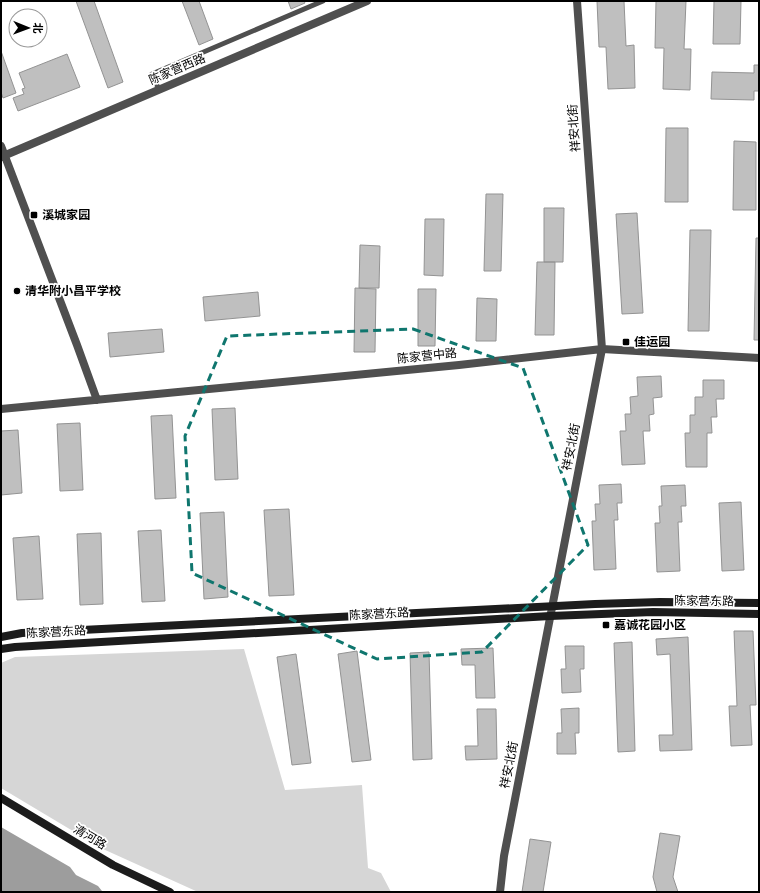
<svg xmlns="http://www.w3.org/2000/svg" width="760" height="893" font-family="'Alegreya Sans','Noto Sans SC',sans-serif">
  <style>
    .green { fill: #d6d6d6 }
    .water { fill: #9d9d9d }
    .building { fill: #bfbfbf; stroke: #939393 }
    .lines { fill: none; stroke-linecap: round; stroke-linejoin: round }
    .lane { stroke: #4f4f4f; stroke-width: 5 }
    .street { stroke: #4f4f4f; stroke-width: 8 }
    .secondary { stroke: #1c1c1c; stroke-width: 8 }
    .marked { fill: none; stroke: #0f766e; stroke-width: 3; stroke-dasharray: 8 5; stroke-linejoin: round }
    .poi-dot { fill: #000; stroke: #fff; stroke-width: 1.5 }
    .labels { text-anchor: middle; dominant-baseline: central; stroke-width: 3.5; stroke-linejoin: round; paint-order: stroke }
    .street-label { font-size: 12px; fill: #000; stroke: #fff }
    .poi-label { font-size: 12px; font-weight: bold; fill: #000; stroke: #fff; text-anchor: start }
  </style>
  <rect width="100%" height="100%" fill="#fff"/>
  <path class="green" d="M 244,649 L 285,790 L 362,785 L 368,868 L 381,873 L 391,892 L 198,892 L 103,849 L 1,788 L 1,663 L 15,657 Z"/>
  <path class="water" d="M 1,827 L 70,867 L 76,875 L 98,886 L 102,891 L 105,892 L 1,892 Z"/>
  <path class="building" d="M 76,1 L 94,1 L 123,82 L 108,88 Z
    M 182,1 L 199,1 L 213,39 L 199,45 Z
    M 288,1 L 304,1 L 305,3 L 291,9 Z
    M 597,1 L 624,1 L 626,46 L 634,45 L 635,88 L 608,89 L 606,47 L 599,47 Z
    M 656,1 L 686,1 L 684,49 L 691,49 L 690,90 L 663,89 L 664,48 L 655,48 Z
    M 714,1 L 741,1 L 740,44 L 713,44 Z
    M 1,51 L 16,93 L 3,98 L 1,92 Z
    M 67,54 L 80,87 L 18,111 L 13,98 L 24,94 L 22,89 L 25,88 L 19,73 Z
    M 754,65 L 759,65 L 759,91 L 754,91 L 754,100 L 711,99 L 712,72 L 754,73 Z
    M 666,128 L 688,128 L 688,202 L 665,202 Z
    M 734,141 L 756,142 L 756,210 L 733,210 Z
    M 486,194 L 503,194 L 501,271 L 484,271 Z
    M 544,208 L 564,208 L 563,262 L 544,262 Z
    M 637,213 L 643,313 L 622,314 L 616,214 Z
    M 425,219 L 444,219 L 443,276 L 424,275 Z
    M 690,230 L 711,230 L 709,331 L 688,331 Z
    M 756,238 L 759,238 L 759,340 L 754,340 Z
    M 360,245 L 380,246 L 379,288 L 359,288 Z
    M 537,262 L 555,262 L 554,335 L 535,335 Z
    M 355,288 L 376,289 L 375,352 L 354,352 Z
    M 418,289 L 436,289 L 435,346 L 418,346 Z
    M 258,292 L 260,316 L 205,321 L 203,297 Z
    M 477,298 L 497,299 L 496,341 L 476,341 Z
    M 162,329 L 164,352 L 110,357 L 108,333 Z
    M 661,376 L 662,397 L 653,398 L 654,414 L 649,415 L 650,431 L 643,431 L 645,464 L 622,465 L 620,431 L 626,431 L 625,414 L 631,414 L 630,397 L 638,396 L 637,377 Z
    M 703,380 L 724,380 L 724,399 L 716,399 L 717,417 L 711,417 L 712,433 L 707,433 L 707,467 L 686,467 L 685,433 L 690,433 L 690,415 L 695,415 L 695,397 L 703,397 Z
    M 235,408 L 238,479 L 215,480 L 212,409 Z
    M 172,415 L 176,498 L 155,499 L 151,416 Z
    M 80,423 L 83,490 L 60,491 L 57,424 Z
    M 18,430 L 22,493 L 1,495 L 1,431 Z
    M 621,484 L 622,503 L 617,503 L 618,520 L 614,520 L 616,569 L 594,570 L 592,521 L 596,521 L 595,504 L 600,504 L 599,485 Z
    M 685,485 L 686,506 L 681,506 L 682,522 L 678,522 L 680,571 L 657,572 L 655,523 L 660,523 L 659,506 L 662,506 L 661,486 Z
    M 741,502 L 744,570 L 722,571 L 719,503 Z
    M 289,509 L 294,595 L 269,596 L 264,510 Z
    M 224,512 L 228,597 L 204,599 L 200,513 Z
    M 161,530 L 165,601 L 142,602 L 138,531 Z
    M 101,533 L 103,604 L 80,605 L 77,534 Z
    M 39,536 L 43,599 L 17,600 L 13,538 Z
    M 734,631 L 753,631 L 756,705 L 750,705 L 752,745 L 731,746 L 729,706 L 737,706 Z
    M 688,637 L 692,750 L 660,751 L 659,735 L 673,735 L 670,654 L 657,655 L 656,639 Z
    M 632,642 L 635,751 L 618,752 L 614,643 Z
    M 565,646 L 584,646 L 584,669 L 580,669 L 581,692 L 562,693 L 561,669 L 566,669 Z
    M 493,648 L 495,698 L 476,698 L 475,665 L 462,665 L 461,649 Z
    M 357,651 L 371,760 L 352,762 L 338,654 Z
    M 429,652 L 432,759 L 413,760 L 410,653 Z
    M 296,654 L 311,763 L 292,765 L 277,657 Z
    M 579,708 L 579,733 L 575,733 L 576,754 L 557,754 L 557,733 L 562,733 L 561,709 Z
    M 477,709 L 496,709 L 497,759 L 466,760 L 465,746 L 478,746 Z
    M 660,833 L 680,836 L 673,877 L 678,892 L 657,892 L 653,877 Z
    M 530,839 L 551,842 L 543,892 L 522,892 Z"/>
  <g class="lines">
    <path class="lane" d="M 159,90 L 152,74 L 323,1"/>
    <path class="street" d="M 1,146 L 77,345 L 97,400
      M 1,157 L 367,1
      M 1,409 L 459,365 L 602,349 L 759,358
      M 500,892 L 504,856 L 602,349 L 577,1"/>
    <path class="secondary" d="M 1,637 L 22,633 L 595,604 L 660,602 L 759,603
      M 1,649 L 15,647 L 550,616 L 653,612 L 759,614
      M 1,798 L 113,865 L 170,892"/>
  </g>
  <path class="marked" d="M 413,329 L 523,368 L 588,545 L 482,652 L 377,659 L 192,573 L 185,436 L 227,336 Z"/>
  <g class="poi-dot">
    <rect x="30" y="211" width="8" height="8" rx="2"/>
    <circle cx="17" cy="291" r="4"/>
    <rect x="622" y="338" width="8" height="8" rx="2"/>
    <rect x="602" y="621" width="8" height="8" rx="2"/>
  </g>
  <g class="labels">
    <g class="street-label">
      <text transform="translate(177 69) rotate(-23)">陈家营西路</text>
      <text transform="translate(574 128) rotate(-94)">祥安北街</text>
      <text transform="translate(427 356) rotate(-6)">陈家营中路</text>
      <text transform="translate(571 447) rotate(-79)">祥安北街</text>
      <text transform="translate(704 601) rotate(1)">陈家营东路</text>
      <text transform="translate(379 614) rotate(-3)">陈家营东路</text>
      <text transform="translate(56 632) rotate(-3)">陈家营东路</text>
      <text transform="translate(509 765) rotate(-79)">祥安北街</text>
      <text transform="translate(90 837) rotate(31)">清河路</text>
    </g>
    <g class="poi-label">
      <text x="42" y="215">溪城家园</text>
      <text x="25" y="291">清华附小昌平学校</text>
      <text x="634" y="342">佳运园</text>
      <text x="614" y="625">嘉诚花园小区</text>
    </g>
  </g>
  <rect width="760" height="893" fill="none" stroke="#000000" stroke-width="4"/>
  <g transform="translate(28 28) rotate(91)"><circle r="19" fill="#ffffff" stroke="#999999"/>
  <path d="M0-3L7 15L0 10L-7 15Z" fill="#000000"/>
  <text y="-6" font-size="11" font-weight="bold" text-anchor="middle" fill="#000000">北</text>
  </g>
</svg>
